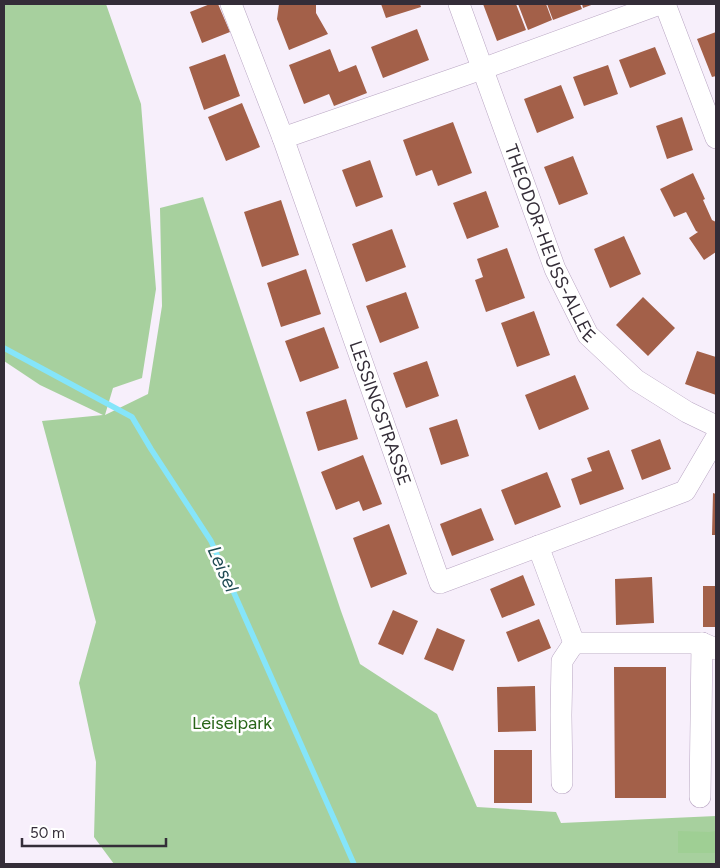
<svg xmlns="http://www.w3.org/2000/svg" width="720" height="868" font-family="Figtree,sans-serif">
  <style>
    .green { fill: #a7d09e }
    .forest { fill: #9fcf94 }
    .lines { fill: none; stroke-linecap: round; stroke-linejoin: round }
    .stream { stroke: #85e5fa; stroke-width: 5.5 }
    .building { fill: #a36049 }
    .minor-casing { stroke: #b9a6c3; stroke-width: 22 }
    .minor { stroke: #fff; stroke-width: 21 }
    .labels { text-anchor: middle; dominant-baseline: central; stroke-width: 5; stroke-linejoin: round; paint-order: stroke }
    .street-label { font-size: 18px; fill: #342d38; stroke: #fff }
    .park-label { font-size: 18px; fill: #286518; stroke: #fff }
    .water-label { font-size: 19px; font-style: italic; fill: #1e4952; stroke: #fff }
  </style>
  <rect width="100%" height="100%" fill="#f7effb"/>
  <path class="green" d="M 4,4 L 106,4 L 141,104 L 156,289 L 142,378 L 113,388 L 105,415 L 148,394 L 162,306 L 160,208 L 203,197 L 341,611 L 360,664 L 437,714 L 477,807 L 556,812 L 561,823 L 716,816 L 716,864 L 114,864 L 94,837 L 96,762 L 79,683 L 96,622 L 42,421 L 103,415 L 40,385 L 4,361 Z"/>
  <path class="forest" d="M 678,831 L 709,832 L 716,831 L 716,853 L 678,853 Z"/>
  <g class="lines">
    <path class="stream" d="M 4,348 L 132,417 L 151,449 L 211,541 L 354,864"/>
  </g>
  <path class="building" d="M 210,4 L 218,4 L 230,32 L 202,43 L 190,12 Z
    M 279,4 L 316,4 L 316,13 L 328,34 L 289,50 L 277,19 Z
    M 381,4 L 420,4 L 421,7 L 386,18 Z
    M 483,4 L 516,4 L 526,30 L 497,41 Z
    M 518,4 L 546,4 L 552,20 L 528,30 Z
    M 547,4 L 580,4 L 582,9 L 553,20 Z
    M 582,4 L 594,4 L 583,8 Z
    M 417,29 L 429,60 L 383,78 L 371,47 Z
    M 716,32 L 716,76 L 712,77 L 697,39 Z
    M 655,47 L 666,74 L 630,88 L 619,60 Z
    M 330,49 L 339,72 L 356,65 L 367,93 L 334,106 L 329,94 L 304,104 L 289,65 Z
    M 225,54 L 240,96 L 204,110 L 189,67 Z
    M 608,65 L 618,94 L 584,106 L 573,77 Z
    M 561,85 L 574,118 L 537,133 L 524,99 Z
    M 242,103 L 260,147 L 226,161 L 208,117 Z
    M 682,117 L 693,150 L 667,159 L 656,126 Z
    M 453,122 L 472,173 L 438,186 L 432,170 L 416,176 L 403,140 Z
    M 573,156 L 588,194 L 559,205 L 544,167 Z
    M 370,160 L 383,197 L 356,207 L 342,170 Z
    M 693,173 L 705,199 L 703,200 L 712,220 L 716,222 L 716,252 L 704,260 L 689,238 L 698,232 L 696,231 L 686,212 L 674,217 L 660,189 Z
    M 486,191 L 499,227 L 467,239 L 453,203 Z
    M 281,200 L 299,255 L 262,267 L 244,212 Z
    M 392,229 L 406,267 L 366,282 L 352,244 Z
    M 624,236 L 641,274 L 610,288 L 594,249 Z
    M 507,248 L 525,298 L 486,312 L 475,280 L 483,277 L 477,259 Z
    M 306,269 L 321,314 L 281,327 L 267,283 Z
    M 406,292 L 419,328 L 380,343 L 366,306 Z
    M 643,297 L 675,328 L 648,356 L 616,325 Z
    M 534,311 L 550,355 L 517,367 L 501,323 Z
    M 324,327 L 339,368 L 300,382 L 285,341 Z
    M 697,351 L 716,357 L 716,395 L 685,384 Z
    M 427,361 L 439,396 L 406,408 L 393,373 Z
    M 575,375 L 589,409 L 539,430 L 525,395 Z
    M 346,399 L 358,439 L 318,451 L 306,412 Z
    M 457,419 L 469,456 L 441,465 L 429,428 Z
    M 660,439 L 671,469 L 642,480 L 631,450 Z
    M 609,450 L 624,489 L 580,505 L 571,479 L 592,471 L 587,458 Z
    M 363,455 L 382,504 L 363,511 L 359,501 L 336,510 L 321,472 Z
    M 547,472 L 561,507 L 515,525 L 501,490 Z
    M 713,493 L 716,494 L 716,535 L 712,535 Z
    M 481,508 L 494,540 L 452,556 L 440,524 Z
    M 389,524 L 407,574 L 371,588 L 353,538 Z
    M 523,575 L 535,605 L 502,618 L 490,589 Z
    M 652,577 L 654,623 L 616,625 L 615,579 Z
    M 703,586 L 716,586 L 716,627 L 703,627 Z
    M 393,610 L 418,621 L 403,655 L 378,644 Z
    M 539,619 L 551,648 L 518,662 L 506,632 Z
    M 437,628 L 465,640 L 453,671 L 424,659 Z
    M 614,667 L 666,667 L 666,798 L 615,798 Z
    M 535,686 L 536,731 L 498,732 L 497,687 Z
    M 494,750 L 532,750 L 532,803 L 494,803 Z"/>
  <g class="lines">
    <defs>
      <g id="minor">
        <path d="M 231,4 L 283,138"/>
        <path id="s1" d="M 459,4 L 555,269 L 588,335 L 636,380 L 687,412 L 716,426"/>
        <path id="s2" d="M 660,4 L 482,69 L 283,138 L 440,583 L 685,491 L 716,438"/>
        <path d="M 665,4 L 716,138"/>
        <path d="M 538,546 L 574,643 L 702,643 L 716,649"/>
        <path d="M 562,783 L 561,715 L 562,661 L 574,643"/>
        <path d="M 700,797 L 702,643"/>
      </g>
    </defs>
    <use href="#minor" class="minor-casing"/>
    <use href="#minor" class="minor"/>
  </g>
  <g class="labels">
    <g class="street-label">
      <text stroke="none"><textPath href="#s1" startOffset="256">THEODOR-HEUSS-ALLEE</textPath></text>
      <text stroke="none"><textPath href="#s2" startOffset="692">LESSINGSTRASSE</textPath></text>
    </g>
    <g class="park-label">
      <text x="232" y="723">Leiselpark</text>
    </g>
    <g class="water-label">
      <text transform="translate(223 569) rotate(66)">Leisel</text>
    </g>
  </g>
  <rect width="720" height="868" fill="none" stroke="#342d38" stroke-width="10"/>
  <path d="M22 838v8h144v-8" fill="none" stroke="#342d38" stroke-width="2.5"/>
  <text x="30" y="838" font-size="15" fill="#342d38" stroke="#ffffff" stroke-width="4" paint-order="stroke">50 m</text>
</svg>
